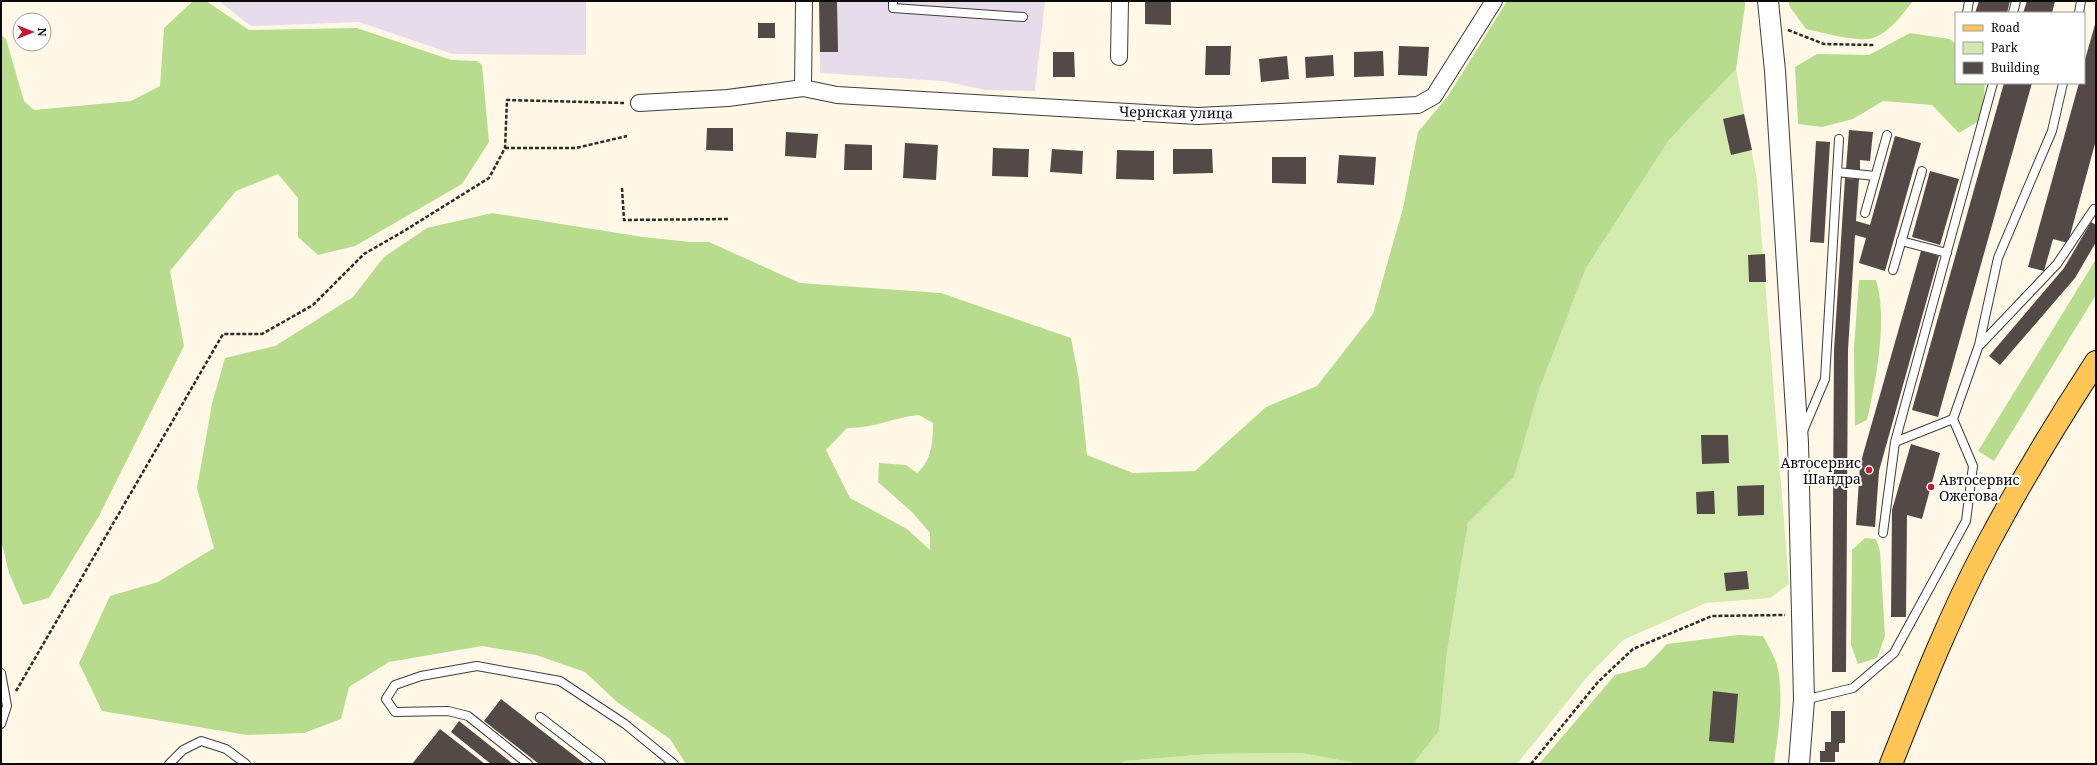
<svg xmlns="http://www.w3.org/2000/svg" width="2097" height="765" font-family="'Noto Serif',serif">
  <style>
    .industrial { fill: #e7dcea }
    .green { fill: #d3ebaf }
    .forest { fill: #b8dc8d; fill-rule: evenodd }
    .building { fill: #534946 }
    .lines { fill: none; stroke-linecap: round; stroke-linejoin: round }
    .service-casing { stroke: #3d3d3d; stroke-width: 10 }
    .minor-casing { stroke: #3d3d3d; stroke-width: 18 }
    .tertiary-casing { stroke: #3d3d3d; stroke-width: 22 }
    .primary-casing { stroke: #1b1b1b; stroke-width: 24 }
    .path { stroke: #2c2c2c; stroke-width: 2.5; stroke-dasharray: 4 2; stroke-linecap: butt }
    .service { stroke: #fff; stroke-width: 8 }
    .minor { stroke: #fff; stroke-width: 16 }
    .tertiary { stroke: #fff; stroke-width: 20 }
    .primary { stroke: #ffc656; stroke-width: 22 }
    .poi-dot { fill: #c01b33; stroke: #fff; stroke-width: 1.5 }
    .labels { text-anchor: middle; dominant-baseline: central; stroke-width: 4; stroke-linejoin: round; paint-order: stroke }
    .street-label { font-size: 14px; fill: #0a0a0a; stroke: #fff }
    .poi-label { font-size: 14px; fill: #0a0a0a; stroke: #fff; text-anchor: end }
  </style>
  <rect width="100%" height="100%" fill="#fff8e6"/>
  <path class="industrial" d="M 219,1 L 586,1 L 586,55 L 453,54 L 359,22 L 251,26 Z
    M 819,1 L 1045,1 L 1035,91 L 986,90 L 942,81 L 820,73 Z"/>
  <path class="green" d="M 1736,69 L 1757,180 L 1789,584 L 1770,598 L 1706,603 L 1623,640 L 1587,677 L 1517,764 L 1413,764 L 1439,731 L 1447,652 L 1468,523 L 1514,477 L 1539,390 L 1586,268 L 1669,140 Z
    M 1301,753 L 1360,764 L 1119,764 L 1125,761 L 1210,754 Z"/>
  <path class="forest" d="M 193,1 L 206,1 L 249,30 L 357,28 L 451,60 L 477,61 L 482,65 L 489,142 L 462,184 L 355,246 L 318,255 L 298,237 L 298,198 L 278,174 L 236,191 L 170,271 L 184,346 L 99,516 L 49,598 L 23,605 L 9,573 L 1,540 L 1,35 L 6,39 L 24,101 L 34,110 L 131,101 L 160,86 L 164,28 Z
    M 1507,1 L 1745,1 L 1745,6 L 1736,69 L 1669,140 L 1586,268 L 1539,390 L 1514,477 L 1468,523 L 1447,652 L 1439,731 L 1413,764 L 1360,764 L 1301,753 L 1210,754 L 1125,761 L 1119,764 L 686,764 L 670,739 L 617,702 L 585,672 L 536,655 L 482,646 L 389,662 L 349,687 L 341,719 L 304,733 L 247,735 L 102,711 L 79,663 L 110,596 L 158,582 L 214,548 L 197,488 L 212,404 L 225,358 L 275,346 L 353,297 L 384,257 L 427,228 L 492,213 L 643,237 L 690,242 L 709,242 L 800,283 L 941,293 L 1071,338 L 1079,380 L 1087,455 L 1133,473 L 1195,471 L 1266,407 L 1317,386 L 1373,314 L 1403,208 L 1418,132 L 1448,96 ZM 919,415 L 933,423 C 933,440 932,461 917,473 L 906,465 L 879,463 L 878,482 L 913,513 L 930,533 L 930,550 L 907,529 L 850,498 L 826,450 L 847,428 C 872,429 895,417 919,415 Z
    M 1788,1 L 1913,1 C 1902,15 1890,32 1873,38 C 1860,43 1820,32 1806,29 L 1790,7 Z
    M 1910,33 L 1950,39 L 1956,44 L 1956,83 L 1985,83 L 1982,119 L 1959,133 L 1932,105 L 1883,101 L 1853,119 L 1822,127 L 1798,124 L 1795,67 L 1817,54 L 1869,55 Z
    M 2096,259 L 2096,295 L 1994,461 L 1978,451 Z
    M 1859,280 L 1876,280 C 1888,317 1876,382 1867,420 L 1855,426 L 1854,347 Z
    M 1865,538 L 1876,539 L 1880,551 L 1885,636 L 1877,658 L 1858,664 L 1851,645 L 1852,550 Z
    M 1738,635 L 1763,636 C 1769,647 1778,662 1779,675 C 1783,704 1778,735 1774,764 L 1539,764 L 1615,675 L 1645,667 L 1667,644 Z"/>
  <path class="building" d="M 819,1 L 837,1 L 838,52 L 820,52 Z
    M 1145,1 L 1171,1 L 1171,25 L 1145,24 Z
    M 1979,1 L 2010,1 L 2007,13 L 1975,13 Z
    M 2027,1 L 2055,1 L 2052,13 L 2023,13 Z
    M 2096,21 L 2096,140 L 2068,243 L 2053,239 L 2044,271 L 2028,267 L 2079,83 L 2084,83 L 2084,63 Z
    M 758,23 L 775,23 L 775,38 L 758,38 Z
    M 1206,46 L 1231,46 L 1230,75 L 1205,75 Z
    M 1399,46 L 1429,47 L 1427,76 L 1398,75 Z
    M 1383,51 L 1384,76 L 1354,77 L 1354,52 Z
    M 1053,52 L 1074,52 L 1075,77 L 1053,77 Z
    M 1333,55 L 1334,76 L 1306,78 L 1305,57 Z
    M 1287,56 L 1289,79 L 1261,82 L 1259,59 Z
    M 2004,83 L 2032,83 L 1938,417 L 1912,410 Z
    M 1744,114 L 1752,150 L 1731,155 L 1723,119 Z
    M 707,128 L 733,128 L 733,151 L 706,150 Z
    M 1849,130 L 1873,132 L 1870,161 L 1860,160 L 1860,170 L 1846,169 Z
    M 786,132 L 818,134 L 816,158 L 785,156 Z
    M 1895,136 L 1921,143 L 1885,271 L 1859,263 L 1866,238 L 1855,235 L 1848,350 L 1846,672 L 1832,672 L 1834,350 L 1845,178 L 1859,179 L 1856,221 L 1870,225 Z
    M 1816,141 L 1830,142 L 1824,243 L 1810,242 Z
    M 905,143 L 938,145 L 936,180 L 903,178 Z
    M 845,144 L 872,145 L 872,170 L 844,170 Z
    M 993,148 L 1029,149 L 1028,177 L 992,176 Z
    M 1052,149 L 1083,151 L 1082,174 L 1050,172 Z
    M 1173,149 L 1212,149 L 1213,173 L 1173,174 Z
    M 1117,150 L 1154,151 L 1154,180 L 1116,179 Z
    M 1339,155 L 1376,157 L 1374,185 L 1337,183 Z
    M 1272,157 L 1306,157 L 1306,184 L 1272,183 Z
    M 1930,171 L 1959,179 L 1940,245 L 1912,237 Z
    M 2091,222 L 2096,225 L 2096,242 L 2075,278 L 2000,365 L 1989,356 L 2064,268 Z
    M 1921,251 L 1939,256 L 1879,471 L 1875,527 L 1856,525 L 1860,465 Z
    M 1765,254 L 1766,282 L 1749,282 L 1748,255 Z
    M 1701,435 L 1728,435 L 1729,463 L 1702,464 Z
    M 1911,444 L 1940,453 L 1922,519 L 1907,515 L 1906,617 L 1891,617 L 1892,510 Z
    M 1764,485 L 1764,515 L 1738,516 L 1737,486 Z
    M 1714,491 L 1715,514 L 1697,514 L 1696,492 Z
    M 1747,571 L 1749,589 L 1726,591 L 1724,573 Z
    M 1713,691 L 1738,694 L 1734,743 L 1709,741 Z
    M 501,699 L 585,764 L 539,764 L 484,721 Z
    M 1831,711 L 1845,711 L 1845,743 L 1839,743 L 1839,752 L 1835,752 L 1835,762 L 1820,762 L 1820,751 L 1825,751 L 1825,742 L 1831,742 Z
    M 459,721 L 513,764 L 491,764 L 451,732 Z
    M 440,729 L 485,764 L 412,764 Z"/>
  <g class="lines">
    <defs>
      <path id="service" d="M 893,1 L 893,8 L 1023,17
        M 1967,13 L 1969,1
        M 2013,13 L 2016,1
        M 2079,13 L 2081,1
        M 1837,172 L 1875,176
        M 1865,213 L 1887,135
        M 1901,241 L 1947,253
        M 1893,270 L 1922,171
        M 1980,345 L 2057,264 L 2094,209
        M 1803,431 L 1825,379 L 1839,139
        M 1895,442 L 1953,419
        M 1883,533 L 1895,442 L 1993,83
        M 1,673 L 7,706 L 1,724
        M 1804,700 L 1853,688 L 1894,653 L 1966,521 L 1973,466 L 1953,419 L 1979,345 L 1998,258 L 2052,131 L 2063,83
        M 540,717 L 601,764
        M 169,764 L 183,750 L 201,741 L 226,749 L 246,764
        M 528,764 L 468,716 L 448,711 L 395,712 L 386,699 L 395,685 L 421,676 L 477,666 L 560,681 L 625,724 L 674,764"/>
      <path id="minor" d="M 1119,57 L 1120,1
        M 803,88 L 804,1
        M 639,103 L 728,98 L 803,88 L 837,95 L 1198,116 L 1418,105 L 1434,96 L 1494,1"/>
      <path id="tertiary" d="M 1768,1 L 1775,71 L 1798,443 L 1804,700 L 1799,764"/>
      <path id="primary" d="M 1891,764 C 1920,691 1949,617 1986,547 C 2020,483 2056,423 2096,362"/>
    </defs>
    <use href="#service" class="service-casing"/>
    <use href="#minor" class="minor-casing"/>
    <use href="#tertiary" class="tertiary-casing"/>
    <use href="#primary" class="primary-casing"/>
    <path class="path" d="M 1788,30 L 1824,44 L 1874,45
      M 505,148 L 576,148 L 627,136
      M 622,188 L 624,220 L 728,219
      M 16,691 L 223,334 L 262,334 L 313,305 L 364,254 L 404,231 L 489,178 L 505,148 L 507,100 L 624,103
      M 1531,764 L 1598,682 L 1633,649 L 1712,616 L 1785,615"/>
    <use href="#service" class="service"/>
    <use href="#minor" class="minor"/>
    <use href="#tertiary" class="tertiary"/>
    <use href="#primary" class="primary"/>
  </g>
  <g class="poi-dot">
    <circle cx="1869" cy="470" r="4"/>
    <circle cx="1931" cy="487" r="4"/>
  </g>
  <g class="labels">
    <g class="street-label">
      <text transform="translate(1176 112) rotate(1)">Чернская улица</text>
    </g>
    <g class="poi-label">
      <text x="1861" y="462">Автосервис<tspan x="1861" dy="16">Шандра</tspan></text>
      <text x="1939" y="479" text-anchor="start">Автосервис<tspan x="1939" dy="16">Ожегова</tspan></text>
    </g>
  </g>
  <rect width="2097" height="765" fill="none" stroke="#0a0a0a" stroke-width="4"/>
  <rect x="1955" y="12" width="130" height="72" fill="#ffffff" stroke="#9d9d9d"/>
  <rect x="1963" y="25" width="20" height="6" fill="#ffc656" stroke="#9d9d9d"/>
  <text x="1991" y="32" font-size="12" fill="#0a0a0a">Road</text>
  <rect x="1963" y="42" width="20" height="12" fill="#d3ebaf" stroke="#9d9d9d"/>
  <text x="1991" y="52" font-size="12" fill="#0a0a0a">Park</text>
  <rect x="1963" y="62" width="20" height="12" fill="#534946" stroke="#9d9d9d"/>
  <text x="1991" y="72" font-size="12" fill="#0a0a0a">Building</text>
  <g transform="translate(32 32) rotate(90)"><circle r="19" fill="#ffffff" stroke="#9d9d9d"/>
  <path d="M0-3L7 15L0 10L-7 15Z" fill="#c01b33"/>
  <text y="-6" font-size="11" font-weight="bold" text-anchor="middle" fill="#0a0a0a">N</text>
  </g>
</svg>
